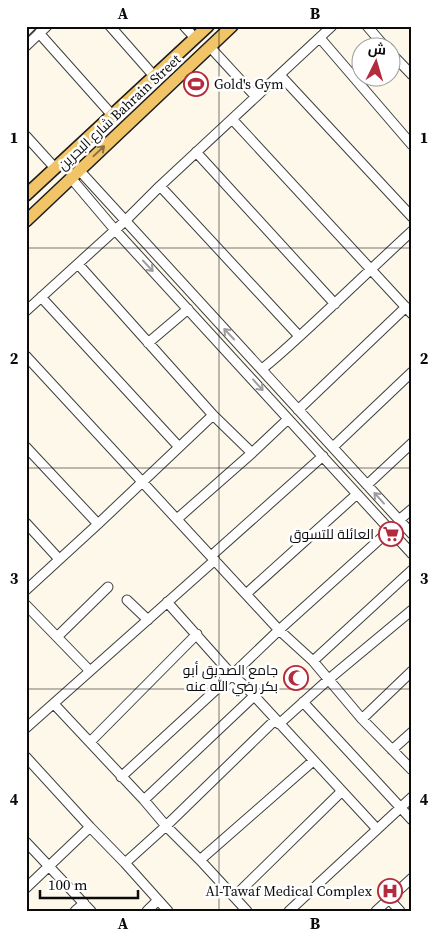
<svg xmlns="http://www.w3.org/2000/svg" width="438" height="937" font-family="'Source Serif 4',Cairo,serif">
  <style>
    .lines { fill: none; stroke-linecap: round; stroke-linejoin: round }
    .minor-casing { stroke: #3e3e3e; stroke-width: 11 }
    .major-casing { stroke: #1c1c1c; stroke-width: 14 }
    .minor { stroke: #fff; stroke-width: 9 }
    .major { stroke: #f1c467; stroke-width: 11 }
    .oneway { stroke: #8a713e }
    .oneway2 { stroke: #9d9d9d }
    .grid { fill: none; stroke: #0b0b0b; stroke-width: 1; stroke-opacity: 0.55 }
    .labels { text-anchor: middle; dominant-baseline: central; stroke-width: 5; stroke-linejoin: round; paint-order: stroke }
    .poi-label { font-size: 14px; fill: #0b0b0b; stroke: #fff; text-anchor: end }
    .street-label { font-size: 14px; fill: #0b0b0b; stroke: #fff }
    .neatline { fill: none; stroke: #0b0b0b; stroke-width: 2 }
    .grid-label { font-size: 16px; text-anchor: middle; font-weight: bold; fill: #0b0b0b }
  </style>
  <rect width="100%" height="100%" fill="#fef8ea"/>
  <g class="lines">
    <defs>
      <path id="minor" d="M 110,26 L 154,76
        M 184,26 L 195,38
        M 367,26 L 386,48
        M 26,31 L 31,26
        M 39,33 L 112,115
        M 320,38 L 412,145
        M 26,46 L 47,26
        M 210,47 L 256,97
        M 390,52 L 412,75
        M 280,75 L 412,217
        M 232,119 L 412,314
        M 26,136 L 55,168
        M 196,152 L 335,304
        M 79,170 L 412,534
        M 71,178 L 115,230 L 412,554
        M 160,186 L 299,336
        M 78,264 L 213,415 L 252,453
        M 41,297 L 179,447
        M 26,311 L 125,221 L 160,186 L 332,26
        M 148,343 L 188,309
        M 26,356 L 279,630 L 313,661 L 362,719 L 412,770
        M 262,369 C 276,358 289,346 302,334 C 339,300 375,265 412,231
        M 298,410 L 406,307
        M 26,447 L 98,524
        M 333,447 L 412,372
        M 367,485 L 412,443
        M 177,519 L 252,453 L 288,419
        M 399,520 L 412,509
        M 26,523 L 59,559
        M 211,556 L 323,456
        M 26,590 L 98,524 L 213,415
        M 246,594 L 357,494
        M 127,600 L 148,620
        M 167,602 L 232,675 L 246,687 L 377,829
        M 26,605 L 90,671
        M 57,637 L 108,587
        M 313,661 L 412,570
        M 303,702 L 412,820
        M 54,704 L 144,800 L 166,826 L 200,860 L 247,911
        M 362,719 L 412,671
        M 279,724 L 329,679 L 412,610
        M 26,728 L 215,560
        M 90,742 L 197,634
        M 392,750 L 412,732
        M 26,757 L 90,827 L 125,863 L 168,911
        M 121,777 L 232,675 L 279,630 L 390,530
        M 144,800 L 254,696
        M 26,842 L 91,911
        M 200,860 L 313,761
        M 125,863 L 166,826 L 275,720
        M 26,888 L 90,827
        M 234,897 L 341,792
        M 389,899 L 400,911
        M 75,911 L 84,903
        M 147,911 L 158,900
        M 289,911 L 412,797
        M 376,911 L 412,878"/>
      <path id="major" d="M 26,195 L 208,26
        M 26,221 L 232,26"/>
    </defs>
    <use href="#minor" class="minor-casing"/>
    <use href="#major" class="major-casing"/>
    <use href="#minor" class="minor"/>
    <use href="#major" class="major"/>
  </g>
  <defs><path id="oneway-shaft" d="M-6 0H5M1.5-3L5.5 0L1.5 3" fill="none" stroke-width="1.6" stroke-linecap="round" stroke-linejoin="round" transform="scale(1.25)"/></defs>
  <use class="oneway" href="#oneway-shaft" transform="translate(99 151) rotate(-43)"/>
  <g class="oneway2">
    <use href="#oneway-shaft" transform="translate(148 266) rotate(47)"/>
    <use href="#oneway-shaft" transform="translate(229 334) rotate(-133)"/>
    <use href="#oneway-shaft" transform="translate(258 385) rotate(48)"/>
    <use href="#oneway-shaft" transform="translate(379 498) rotate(-132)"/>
  </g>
  <path class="grid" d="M 219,26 L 219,911M 26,248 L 412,248M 26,468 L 412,468M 26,689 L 412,689"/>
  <defs>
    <symbol id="stadium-ring" viewBox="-11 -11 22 22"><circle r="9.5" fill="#fff" stroke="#b32b3d" stroke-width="1.5"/><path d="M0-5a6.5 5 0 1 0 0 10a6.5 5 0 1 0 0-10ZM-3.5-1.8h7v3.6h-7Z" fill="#b32b3d"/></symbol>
    <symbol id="supermarket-ring" viewBox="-11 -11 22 22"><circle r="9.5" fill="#fff" stroke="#b32b3d" stroke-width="1.5"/><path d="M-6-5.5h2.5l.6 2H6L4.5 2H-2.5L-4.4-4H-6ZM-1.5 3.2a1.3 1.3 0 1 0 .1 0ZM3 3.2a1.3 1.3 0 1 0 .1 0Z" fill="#b32b3d"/></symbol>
    <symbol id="mosque-ring" viewBox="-11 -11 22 22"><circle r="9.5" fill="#fff" stroke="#b32b3d" stroke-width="1.5"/><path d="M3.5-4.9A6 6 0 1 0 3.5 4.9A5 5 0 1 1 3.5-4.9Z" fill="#b32b3d"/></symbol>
    <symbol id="hospital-ring" viewBox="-11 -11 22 22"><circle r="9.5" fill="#fff" stroke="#b32b3d" stroke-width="1.5"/><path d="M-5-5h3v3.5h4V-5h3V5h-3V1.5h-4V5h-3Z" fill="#b32b3d"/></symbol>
  </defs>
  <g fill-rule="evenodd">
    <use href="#stadium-ring" x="182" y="70" width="28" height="28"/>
    <use href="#supermarket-ring" x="377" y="520" width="28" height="28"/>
    <use href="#mosque-ring" x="282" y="664" width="28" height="28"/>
    <use href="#hospital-ring" x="376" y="877" width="28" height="28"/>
  </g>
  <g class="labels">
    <g class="poi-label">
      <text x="214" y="84" text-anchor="start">Gold's Gym</text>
      <text x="374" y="534">العائلة للتسوق</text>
      <text x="278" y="670">جامع الصديق أبو<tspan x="278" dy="16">بكر رضي الله عنه</tspan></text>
      <text x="372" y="891">Al-Tawaf Medical Complex</text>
    </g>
    <g class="street-label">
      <text transform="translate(119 112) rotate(-43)">شارع البحرين Bahrain Street</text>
    </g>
  </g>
  <rect width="438" height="937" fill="none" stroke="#ffffff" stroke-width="55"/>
  <g transform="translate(376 62) rotate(5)"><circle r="24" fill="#ffffff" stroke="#9d9d9d"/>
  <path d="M0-4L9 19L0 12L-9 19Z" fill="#b32b3d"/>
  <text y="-8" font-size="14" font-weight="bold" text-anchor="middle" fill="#0b0b0b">ش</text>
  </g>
  <path d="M40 890v8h98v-8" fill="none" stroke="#0b0b0b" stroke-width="2.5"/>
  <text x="48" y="890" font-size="15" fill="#0b0b0b" stroke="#ffffff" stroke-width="4" paint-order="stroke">100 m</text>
  <rect x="28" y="28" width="382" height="882" class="neatline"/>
  <g class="grid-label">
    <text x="123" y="19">A</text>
    <text x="315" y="19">B</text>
    <text x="14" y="143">1</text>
    <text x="424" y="143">1</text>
    <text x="14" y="364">2</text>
    <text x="424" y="364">2</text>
    <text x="14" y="584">3</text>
    <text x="424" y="584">3</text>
    <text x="14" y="805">4</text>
    <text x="424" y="805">4</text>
    <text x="123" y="929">A</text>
    <text x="315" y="929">B</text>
  </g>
</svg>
